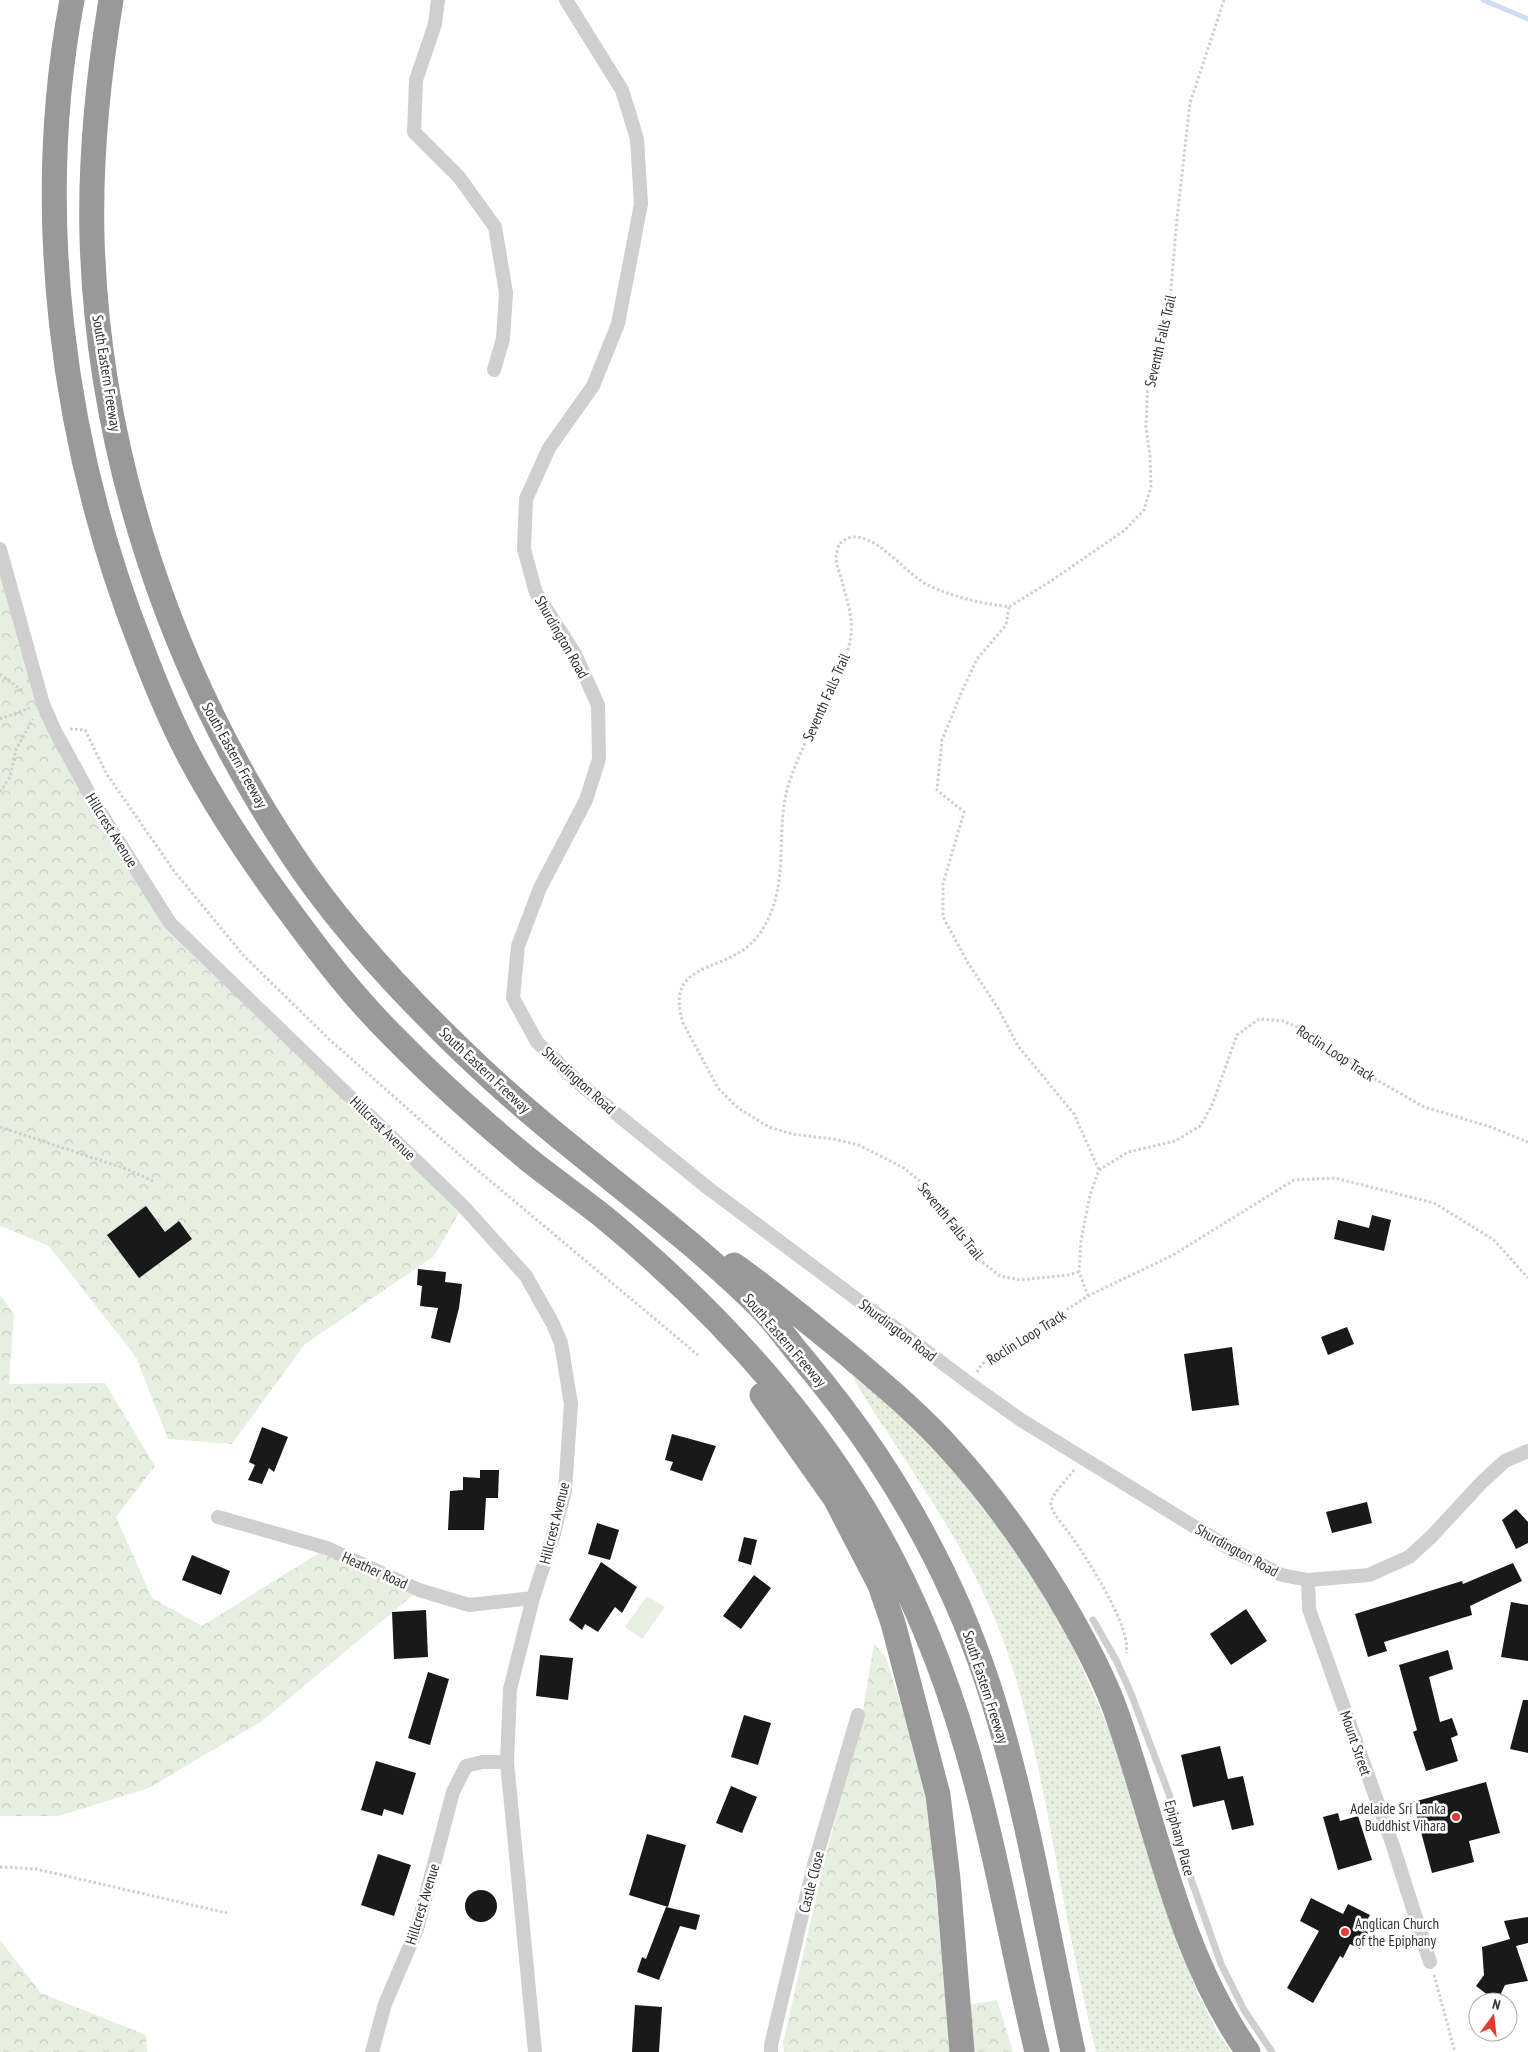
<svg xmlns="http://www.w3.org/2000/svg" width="1528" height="2052" font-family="'PT Sans Narrow',sans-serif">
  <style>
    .grass { fill: url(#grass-dots) }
    .forest { fill: url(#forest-crowns) }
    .garden { fill: #e7efe1 }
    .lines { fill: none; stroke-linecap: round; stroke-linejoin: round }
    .stream { stroke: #cedeee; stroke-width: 5 }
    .building { fill: #191919 }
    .path { stroke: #cfcfcf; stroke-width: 3; stroke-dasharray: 2.5 2.5; stroke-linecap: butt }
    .lane { stroke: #cfcfcf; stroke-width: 7 }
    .street { stroke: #cfcfcf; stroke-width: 14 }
    .highway { stroke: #999; stroke-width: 25 }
    .poi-dot { fill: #e83935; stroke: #fff; stroke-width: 2 }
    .labels { text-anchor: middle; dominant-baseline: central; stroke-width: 5; stroke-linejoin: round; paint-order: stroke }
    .street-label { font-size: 15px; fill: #323232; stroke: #fff }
    .poi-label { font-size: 15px; fill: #323232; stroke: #fff; text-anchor: end }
  </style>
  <defs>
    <pattern id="grass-dots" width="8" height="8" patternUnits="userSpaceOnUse" patternTransform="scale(1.25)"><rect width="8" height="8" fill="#e7efe1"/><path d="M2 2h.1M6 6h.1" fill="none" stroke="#c7cdc2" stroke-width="1.8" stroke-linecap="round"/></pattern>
    <pattern id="forest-crowns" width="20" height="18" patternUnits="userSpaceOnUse" patternTransform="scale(1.25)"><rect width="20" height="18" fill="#e7efe1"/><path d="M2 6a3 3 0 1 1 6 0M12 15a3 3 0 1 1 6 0" fill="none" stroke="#c7cdc2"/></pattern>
  </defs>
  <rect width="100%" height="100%" fill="#fff"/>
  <path class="grass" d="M 850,1370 L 929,1443 L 998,1521 L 1067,1634 L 1117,1747 L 1195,1988 L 1218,2033 L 1231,2052 L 1096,2052 C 1085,2006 1075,1959 1066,1912 C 1048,1820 1034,1725 1002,1637 C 969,1547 907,1466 857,1385 Z"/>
  <path class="forest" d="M 0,549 L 48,716 L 170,923 L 463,1206 L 434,1256 L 304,1345 L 232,1444 L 168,1439 L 136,1357 L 49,1246 L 0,1226 Z
    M 0,1295 L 14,1314 L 9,1384 L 105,1383 L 155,1466 L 116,1517 L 152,1598 L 202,1626 L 327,1548 L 419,1590 L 262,1721 L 149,1788 L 58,1816 L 0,1816 Z
    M 874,1643 L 886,1658 L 920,1766 L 928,1800 L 950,2052 L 784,2052 L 783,2043 L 824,1863 L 862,1716 Z
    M 0,1940 L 41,1993 L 146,2035 L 147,2052 L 0,2052 Z
    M 997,2000 L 1013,2052 L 972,2052 L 968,2005 Z"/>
  <path class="garden" d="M 647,1596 L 665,1607 L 642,1639 L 625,1627 Z"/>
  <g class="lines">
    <path class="stream" d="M 1483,0 L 1528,19"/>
  </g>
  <path class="building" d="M 146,1206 L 165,1232 L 179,1221 L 192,1239 L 139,1278 L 107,1235 Z
    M 1372,1215 L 1391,1220 L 1384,1251 L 1334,1239 L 1338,1220 L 1369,1228 Z
    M 418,1269 L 446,1272 L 445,1282 L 462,1284 L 459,1308 L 450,1343 L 431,1338 L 438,1308 L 420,1306 L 422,1286 L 417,1285 Z
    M 1347,1327 L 1354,1344 L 1328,1355 L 1321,1337 Z
    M 1232,1347 L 1239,1405 L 1192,1411 L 1184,1354 Z
    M 262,1427 L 288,1437 L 274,1472 L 269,1468 L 262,1484 L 248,1480 L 255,1465 L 249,1462 Z
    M 672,1434 L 716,1446 L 702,1481 L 670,1470 L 673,1462 L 665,1460 Z
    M 480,1470 L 499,1470 L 498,1498 L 486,1498 L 484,1530 L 448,1530 L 450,1491 L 463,1490 L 463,1477 L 480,1478 Z
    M 1367,1502 L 1372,1523 L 1332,1533 L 1326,1512 Z
    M 1516,1509 L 1528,1522 L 1528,1543 L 1516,1549 L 1502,1520 Z
    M 597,1523 L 619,1530 L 610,1560 L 588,1554 Z
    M 744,1537 L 757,1540 L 751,1565 L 738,1561 Z
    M 192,1555 L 230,1571 L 221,1595 L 182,1580 Z
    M 601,1562 L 637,1587 L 622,1613 L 615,1607 L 598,1632 L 585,1624 L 582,1630 L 569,1620 Z
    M 1513,1563 L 1522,1581 L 1470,1606 L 1472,1615 L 1384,1642 L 1387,1651 L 1368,1657 L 1355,1614 L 1462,1581 L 1463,1584 Z
    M 754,1575 L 771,1588 L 741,1629 L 723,1616 Z
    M 1511,1602 L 1528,1605 L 1528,1661 L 1501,1657 Z
    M 1246,1609 L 1267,1641 L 1231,1665 L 1210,1634 Z
    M 426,1610 L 428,1657 L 394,1659 L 392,1612 Z
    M 1448,1650 L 1453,1669 L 1429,1677 L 1440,1722 L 1452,1718 L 1458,1735 L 1451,1738 L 1458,1761 L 1426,1771 L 1413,1732 L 1417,1730 L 1399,1665 Z
    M 540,1655 L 573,1658 L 568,1700 L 536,1696 Z
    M 428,1672 L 449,1679 L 430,1745 L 408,1738 Z
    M 1523,1700 L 1528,1700 L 1528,1753 L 1510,1749 Z
    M 744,1715 L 771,1723 L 758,1765 L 731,1757 Z
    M 1220,1746 L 1228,1779 L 1243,1776 L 1254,1825 L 1232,1830 L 1224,1800 L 1193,1807 L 1181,1755 Z
    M 376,1761 L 416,1773 L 403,1815 L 384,1809 L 382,1816 L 361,1810 Z
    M 1486,1782 L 1500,1833 L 1469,1841 L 1474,1862 L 1432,1873 L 1413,1802 Z
    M 731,1786 L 757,1797 L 742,1833 L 716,1823 Z
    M 1338,1813 L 1340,1821 L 1358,1816 L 1372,1860 L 1338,1870 L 1323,1817 Z
    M 647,1834 L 686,1845 L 668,1907 L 629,1895 Z
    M 378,1854 L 411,1865 L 394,1916 L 361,1905 Z
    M465 1906a16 16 0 1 1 32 0a16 16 0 1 1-32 0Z
    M 1311,1898 L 1343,1914 L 1348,1904 L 1370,1915 L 1365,1924 L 1371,1927 L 1360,1949 L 1350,1944 L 1343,1958 L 1340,1956 L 1313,2003 L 1287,1988 L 1319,1931 L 1300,1921 Z
    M 666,1907 L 700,1915 L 696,1930 L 680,1926 L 659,1980 L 637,1972 L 642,1957 L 646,1959 Z
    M 1528,1917 L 1528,1943 L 1516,1946 L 1528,1981 L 1505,1985 L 1497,2002 L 1476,1986 L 1484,1975 L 1482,1947 L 1510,1939 L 1504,1921 Z
    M 635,2005 L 662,2007 L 659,2052 L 632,2052 Z"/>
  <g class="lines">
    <path class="path" d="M 1009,607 L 1006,625 L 977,659 L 962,691 L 942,740 L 937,790 L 964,812 L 943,884 L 943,917 L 968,963 L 998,1008 L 1018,1046 L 1074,1114 L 1099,1170
      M 0,674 L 23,691
      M 0,719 L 30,708
      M 70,729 L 85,730 L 106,773 L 174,871 L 244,956 L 329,1039 L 463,1158 L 698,1355
      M 0,792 L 10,777 L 16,749 L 33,719
      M 0,1127 L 129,1170 L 155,1182
      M 1079,1272 L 1068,1275 L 1020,1280 L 1000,1276 L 982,1262 L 927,1187 L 904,1168 L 859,1145 L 833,1139 L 792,1134 L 769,1127 L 738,1108 L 718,1088 L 683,1023 C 665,965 715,972 746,948 C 759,938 768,922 773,907 C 787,867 776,823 789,783 C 799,753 814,724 828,696 C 838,676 849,656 851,633 C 853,615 845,594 841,577 C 839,571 836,564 836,558 C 836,554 838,548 839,544 C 843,541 848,537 853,537 C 880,536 906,575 930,586 C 956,598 981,603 1009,607 L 1048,583 L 1125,530 L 1144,510 L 1151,487 L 1150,456 L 1146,427 L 1148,381 L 1169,311 L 1177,219 L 1190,103 L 1224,0
      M 1088,1296 L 1079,1272 L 1081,1241 L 1090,1195 L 1099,1170 L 1128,1152 L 1175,1141 L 1200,1126 L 1212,1105 L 1237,1035 L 1259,1019 L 1283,1021 L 1307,1031 L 1368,1075 L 1424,1107 L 1488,1126 L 1528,1142
      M 977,1372 L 982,1364 L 1088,1296 L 1173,1255 L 1294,1180 L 1335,1178 L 1434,1203 L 1494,1240 L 1528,1278
      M 1074,1470 C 1068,1478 1051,1495 1051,1504 C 1051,1512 1067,1530 1072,1537 C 1086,1557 1133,1630 1126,1653
      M 0,1867 L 36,1869 L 227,1913
      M 1434,1975 L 1455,2052"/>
    <path class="lane" d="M 1093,1620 L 1116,1660 L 1130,1691 L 1169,1794 L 1191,1879 L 1221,1964 L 1244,2010 L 1272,2052"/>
    <path class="street" d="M 438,0 L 435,24 L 416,80 L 414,132 L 459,177 L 495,227 L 506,293 L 503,339 L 494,370
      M 566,0 L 622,90 L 637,139 L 641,204 L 618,324 L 593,386 L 549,448 L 526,499 L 524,549 L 536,593 L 575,654 L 598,705 L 599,759 L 586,800 L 540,888 L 518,946 L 513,998 L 537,1042 L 582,1086 L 708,1188 L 969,1383 L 1021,1420 L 1234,1551 L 1282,1575 L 1308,1580 L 1369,1575 L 1409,1557 L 1431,1537 L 1482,1482 L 1505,1461 L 1528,1451
      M 0,549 L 43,704 L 55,731 L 95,804 L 170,923 L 463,1206 L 526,1276 L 553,1324 L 561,1343 L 571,1404 L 565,1491 L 554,1533 L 533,1598 L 510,1689 L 507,1762 L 535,2052
      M 218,1517 L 327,1548 L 419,1590 L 469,1605 L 533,1598
      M 1308,1580 L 1309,1609 L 1393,1846 L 1430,1962
      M 372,2052 L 385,2004 L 417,1929 L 453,1792 L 466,1766 L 482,1762 L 507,1762
      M 771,2052 L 771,2045 L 814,1865 L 858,1715"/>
    <path class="highway" d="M 72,0 C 32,212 62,443 140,643 C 155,683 172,725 193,763 C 221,815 255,865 290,912 C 323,957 357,1001 397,1040 C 438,1082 483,1122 529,1160 C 554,1180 580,1198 605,1218 C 699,1296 786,1386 852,1490 C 903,1569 941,1660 967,1750 C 996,1849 1013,1952 1037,2052
      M 111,0 C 98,78 90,158 92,237 C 98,455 171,672 291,853 C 341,929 413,1005 479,1067 C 569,1152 672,1220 760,1307 C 774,1321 785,1337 798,1353 C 826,1386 853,1421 877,1457 C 922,1525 961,1603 987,1681 C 1027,1802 1046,1928 1073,2052
      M 734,1265 C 775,1294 813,1326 852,1358 C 886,1387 921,1416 951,1450 C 991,1494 1026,1543 1057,1594 C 1078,1629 1099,1667 1114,1706 C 1156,1821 1176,1950 1248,2052
      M 762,1395 L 835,1498 L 880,1585 L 893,1623 L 938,1795 L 948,1879 L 962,2052"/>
  </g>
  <g class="poi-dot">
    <circle cx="1456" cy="1817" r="5"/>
    <circle cx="1345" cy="1932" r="5"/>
  </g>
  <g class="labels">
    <g class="street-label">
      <text transform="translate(1160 341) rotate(-77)">Seventh Falls Trail</text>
      <text transform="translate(107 373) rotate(81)">South Eastern Freeway</text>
      <text transform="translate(562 637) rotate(60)">Shurdington Road</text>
      <text transform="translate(826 697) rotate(-66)">Seventh Falls Trail</text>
      <text transform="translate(235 755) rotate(61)">South Eastern Freeway</text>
      <text transform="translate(112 830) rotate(58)">Hillcrest Avenue</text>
      <text transform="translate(1336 1053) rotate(33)">Roclin Loop Track</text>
      <text transform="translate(485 1070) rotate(43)">South Eastern Freeway</text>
      <text transform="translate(579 1080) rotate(42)">Shurdington Road</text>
      <text transform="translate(383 1128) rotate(44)">Hillcrest Avenue</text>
      <text transform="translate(951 1221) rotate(51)">Seventh Falls Trail</text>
      <text transform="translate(898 1330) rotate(37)">Shurdington Road</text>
      <text transform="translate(1026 1337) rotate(-32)">Roclin Loop Track</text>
      <text transform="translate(785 1340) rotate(49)">South Eastern Freeway</text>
      <text transform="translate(554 1523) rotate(-76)">Hillcrest Avenue</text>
      <text transform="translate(1237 1550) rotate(29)">Shurdington Road</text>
      <text transform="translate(375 1570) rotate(24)">Heather Road</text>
      <text transform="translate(986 1687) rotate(72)">South Eastern Freeway</text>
      <text transform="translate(1356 1743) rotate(71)">Mount Street</text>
      <text transform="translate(1180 1838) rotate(75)">Epiphany Place</text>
      <text transform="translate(811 1882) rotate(-76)">Castle Close</text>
      <text transform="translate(422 1904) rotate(-73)">Hillcrest Avenue</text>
    </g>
    <g class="poi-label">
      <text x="1446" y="1808">Adelaide Sri Lanka<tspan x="1446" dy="17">Buddhist Vihara</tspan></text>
      <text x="1355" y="1923" text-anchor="start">Anglican Church<tspan x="1355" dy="17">of the Epiphany</tspan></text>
    </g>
  </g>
  <g transform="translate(1493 2017) rotate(15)"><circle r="24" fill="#ffffff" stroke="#adadad"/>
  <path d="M0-4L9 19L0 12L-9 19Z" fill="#e83935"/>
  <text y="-8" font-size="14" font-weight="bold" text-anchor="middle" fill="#323232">N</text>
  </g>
</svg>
